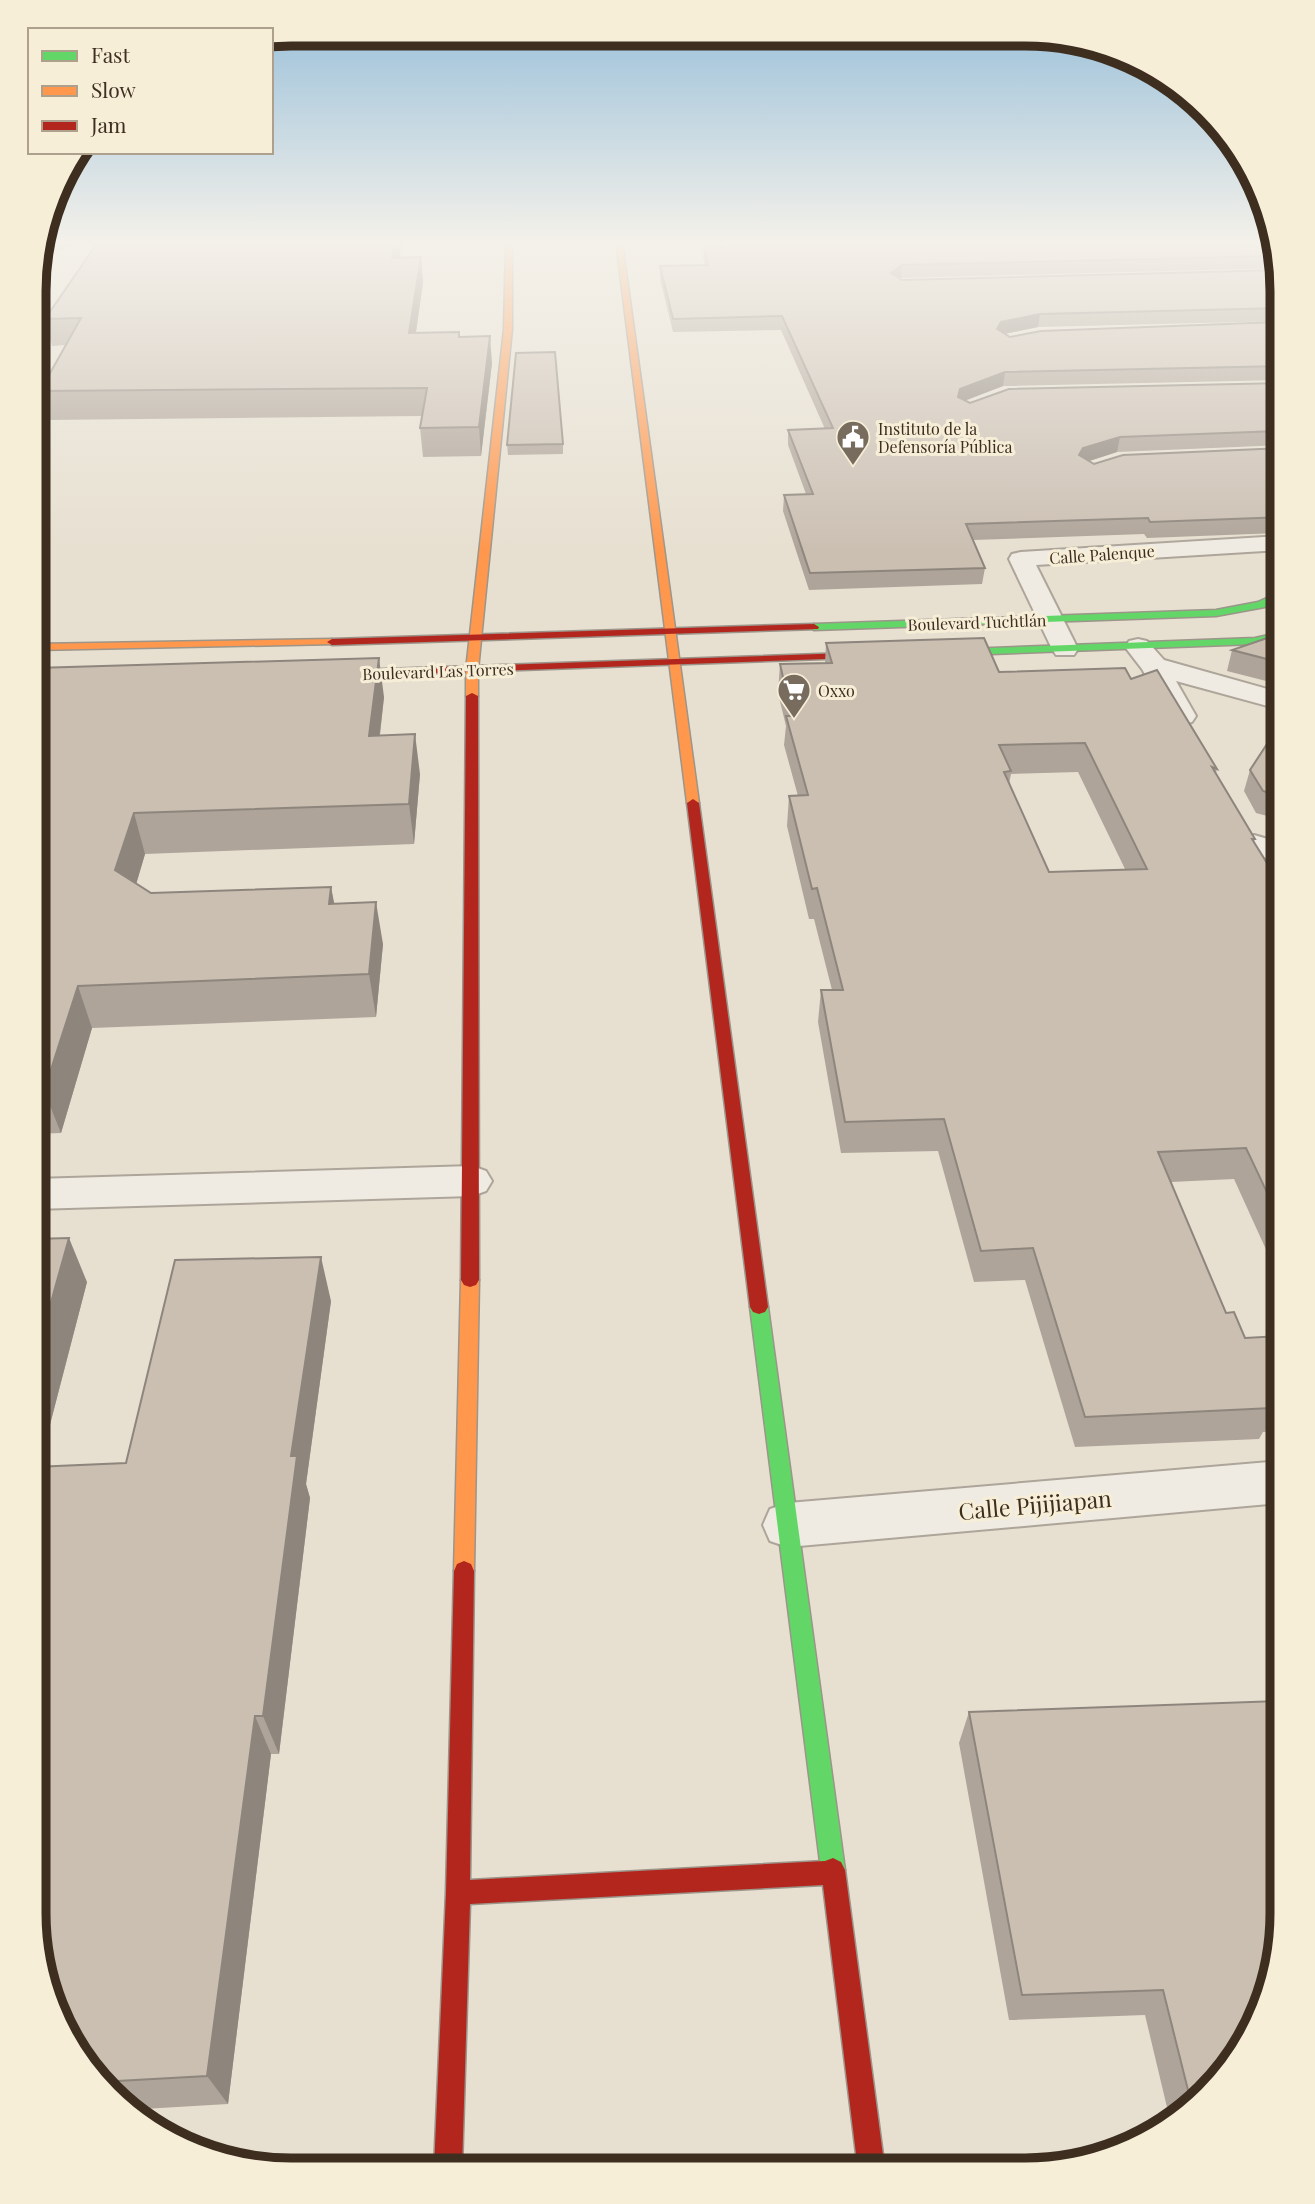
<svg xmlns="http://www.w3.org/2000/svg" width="1315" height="2204" font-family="'Playfair Display',serif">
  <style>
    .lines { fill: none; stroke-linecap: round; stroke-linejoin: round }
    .street-casing { stroke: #ada599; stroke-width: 4 }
    .fast-casing { stroke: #9c958a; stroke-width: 3 }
    .slow-casing { stroke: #9c958a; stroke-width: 3 }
    .jam-casing { stroke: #9c958a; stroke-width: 3 }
    .street { fill: #efebe3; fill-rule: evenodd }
    .fast { fill: #63d668; fill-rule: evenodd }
    .slow { fill: #ff974d; fill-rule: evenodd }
    .jam { fill: #b3261e; fill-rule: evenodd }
    .wall { fill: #afa499; fill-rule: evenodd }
    .shaded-wall { fill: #8e867d }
    .building { fill: #cbbfb2; stroke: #8e867d; stroke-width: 2; fill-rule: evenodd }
    .labels { text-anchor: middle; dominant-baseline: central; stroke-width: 6; stroke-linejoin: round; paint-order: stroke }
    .far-poi-label { font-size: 16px; fill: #3d2e20; stroke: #f7eed8; text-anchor: start }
    .far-street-label { font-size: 16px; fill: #3d2e20; stroke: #f7eed8 }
    .near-street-label { font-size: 23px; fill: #3d2e20; stroke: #f7eed8 }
    .rim { fill: none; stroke: #3d2e20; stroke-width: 9 }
  </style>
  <rect width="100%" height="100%" fill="#e7e0d1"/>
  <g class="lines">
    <defs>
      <path id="street" d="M 1282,536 L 1282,550 L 1036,565 L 1078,649 L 1074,655 L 1056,655 L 1052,649 L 1009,559 L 1012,554 L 1021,552 Z
        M 1138,639 L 1147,641 L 1164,660 L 1282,693 L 1282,710 L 1176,681 L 1196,716 L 1192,722 L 1182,725 L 1172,722 L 1142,669 L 1125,647 L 1129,641 Z
        M 1254,835 L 1282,843 L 1282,862 L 1243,852 L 1238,845 L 1243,838 Z
        M 472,1166 L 486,1171 L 492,1181 L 486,1191 L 472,1196 L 34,1209 L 34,1179 Z
        M 1281,1461 L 1281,1503 L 788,1547 L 770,1541 L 763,1525 L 770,1509 L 788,1503 Z"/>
      <path id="fast" d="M 65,242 L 75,242 L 35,258 L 37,253 Z
        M 1282,591 L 1282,598 L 1265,607 L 1216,616 L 814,630 L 809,627 L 814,624 L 1216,610 L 1258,602 Z
        M 1282,632 L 1282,638 L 1255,644 L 939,656 L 934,653 L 939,650 L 1255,638 Z
        M 759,1300 L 765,1302 L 768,1307 L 845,1870 L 841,1878 L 833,1882 L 825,1878 L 821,1870 L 750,1307 L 753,1302 Z"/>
      <path id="slow" d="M 506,242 L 512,242 L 512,329 L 478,670 L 478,696 L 472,699 L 466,696 L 466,670 L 504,329 Z
        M 616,242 L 622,242 L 699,803 L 693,807 L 687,803 Z
        M 332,639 L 337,642 L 336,644 L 35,650 L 35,644 Z
        M 470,1273 L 476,1275 L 479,1280 L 474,1571 L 471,1578 L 464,1581 L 457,1578 L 454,1571 L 461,1280 L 464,1275 Z"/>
      <path id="jam" d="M 814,624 L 819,627 L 818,629 L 332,645 L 327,642 L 332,639 Z
        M 876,652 L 880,653 L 880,657 L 327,677 L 321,674 L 327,671 Z
        M 472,693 L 478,696 L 479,1280 L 476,1285 L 470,1287 L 464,1285 L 461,1280 L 466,696 Z
        M 693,799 L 699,803 L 768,1307 L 765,1312 L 759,1314 L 753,1312 L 750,1307 L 687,803 Z
        M 464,1561 L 471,1564 L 474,1571 L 470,1880 L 825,1861 L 833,1858 L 841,1862 L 845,1870 L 885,2170 L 858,2170 L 823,1885 L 470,1904 L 462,2169 L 434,2169 L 446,1893 L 454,1571 L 457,1564 Z"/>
    </defs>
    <use href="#street" class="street-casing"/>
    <use href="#fast" class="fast-casing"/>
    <use href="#slow" class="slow-casing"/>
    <use href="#jam" class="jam-casing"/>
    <use href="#street" class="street"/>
    <use href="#fast" class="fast"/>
    <use href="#slow" class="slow"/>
    <use href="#jam" class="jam"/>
  </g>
  <path class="wall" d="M 98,242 L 402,242 L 399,258 L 421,257 L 423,282 L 416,332 L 460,337 L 492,363 L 481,456 L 423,457 L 420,428 L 422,416 L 48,420 L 40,391 L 66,345 L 52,346 L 45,319 Z
    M 718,242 L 1266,242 L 1269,246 L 1273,247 L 1277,268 L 900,278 L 902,280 L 1282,290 L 1282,321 L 1038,327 L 1005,334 L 1010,337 L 1282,322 L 1282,380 L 1003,386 L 965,401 L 970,403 L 1282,383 L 1282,445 L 1117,452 L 1089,461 L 1094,464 L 1282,448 L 1282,533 L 1147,538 L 1144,534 L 973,540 L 985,568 L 982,584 L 809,590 L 783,511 L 784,495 L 806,494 L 788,445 L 788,430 L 825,429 L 781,330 L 673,332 L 660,279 L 660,266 L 705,265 L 703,259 L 704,247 L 719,247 Z
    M 563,444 L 563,454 L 508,455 L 507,445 Z
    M 1282,633 L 1282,685 L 1227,671 L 1232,650 Z
    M 826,643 L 999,672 L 1131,679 L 1217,769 L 1216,773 L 1255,839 L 1254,842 L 1282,887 L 1281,1264 L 1273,1265 L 1234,1179 L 1171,1182 L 1226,1313 L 1245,1338 L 1281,1336 L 1281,1431 L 1263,1432 L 1259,1439 L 1075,1447 L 1025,1280 L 974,1282 L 938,1151 L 841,1153 L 818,1022 L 821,990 L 832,990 L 814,919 L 809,919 L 787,826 L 789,796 L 798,796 L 784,745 L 786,726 L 778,693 L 780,664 L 825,663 ZM 1078,772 L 1125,869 L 1049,872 L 1009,784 L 1011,774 Z
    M 35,668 L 384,697 L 380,735 L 420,774 L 414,844 L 145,854 L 136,884 L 151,893 L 331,887 L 334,904 L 383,944 L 376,1017 L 92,1028 L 61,1133 L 34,1134 Z
    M 1282,721 L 1282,820 L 1256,813 L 1244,791 L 1250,770 Z
    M 34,1239 L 87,1282 L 39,1467 L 126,1463 L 331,1301 L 306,1484 L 310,1498 L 279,1754 L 271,1754 L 228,2104 L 126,2110 L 86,2070 L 33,1914 Z
    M 969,1712 L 1229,2070 L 1181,2118 L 1171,2124 L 1145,2015 L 1009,2020 L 959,1743 Z"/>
  <path class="shaded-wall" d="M 395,242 L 402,242 L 395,283 L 392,258 Z
    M 421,257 L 423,282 L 412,360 L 409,333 Z
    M 902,265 L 901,277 L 890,286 L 891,273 Z
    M 1040,314 L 1038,327 L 999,335 L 997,329 L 1001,322 Z
    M 490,336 L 492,363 L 481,456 L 479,427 Z
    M 1005,372 L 1003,386 L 958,403 L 958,397 L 960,389 Z
    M 1120,437 L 1117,452 L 1080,464 L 1079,455 L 1083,448 Z
    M 379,658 L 384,697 L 375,775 L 369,736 Z
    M 415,734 L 420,774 L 414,844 L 409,804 Z
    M 134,813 L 145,854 L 128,912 L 115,870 Z
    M 331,887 L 339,928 L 329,904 Z
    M 376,902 L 383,944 L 376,1017 L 369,974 Z
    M 78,986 L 92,1028 L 61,1133 L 44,1091 Z
    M 69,1238 L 87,1282 L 34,1486 L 34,1363 Z
    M 321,1257 L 331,1301 L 306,1484 L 310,1498 L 279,1754 L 263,1716 L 291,1456 Z
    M 255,1716 L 271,1754 L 228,2104 L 207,2076 Z"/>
  <path class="building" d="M 98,242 L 395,242 L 392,258 L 421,257 L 409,333 L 459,332 L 459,337 L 490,336 L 479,427 L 420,428 L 427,388 L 40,391 L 81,318 L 45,319 Z
    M 722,242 L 1266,242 L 1269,246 L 1273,247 L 1275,256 L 902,265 L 891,273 L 902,280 L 1278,270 L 1282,290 L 1282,308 L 1040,314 L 1001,322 L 997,329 L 1010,337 L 1041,331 L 1282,322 L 1282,366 L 1005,372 L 960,389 L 958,397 L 970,403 L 1009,389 L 1282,383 L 1282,431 L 1120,437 L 1083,448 L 1079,455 L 1094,464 L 1123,455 L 1282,448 L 1282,517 L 1150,522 L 1148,518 L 966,524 L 985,568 L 810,573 L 784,495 L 813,494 L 788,430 L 833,428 L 782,316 L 673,319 L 660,266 L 708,265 L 704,247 L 724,247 Z
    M 555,352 L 563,444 L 507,445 L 516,353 Z
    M 1282,633 L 1282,663 L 1232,650 Z
    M 984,638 L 999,672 L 1125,668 L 1131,679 L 1157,670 L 1217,769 L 1212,767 L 1255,839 L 1252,839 L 1282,887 L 1281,1222 L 1246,1148 L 1158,1152 L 1226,1313 L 1234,1312 L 1245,1338 L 1281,1336 L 1281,1401 L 1272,1402 L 1274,1408 L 1085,1417 L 1033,1248 L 981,1251 L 944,1119 L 845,1122 L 821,990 L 843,990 L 817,888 L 812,889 L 789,796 L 808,795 L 786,716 L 792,716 L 780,664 L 832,663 L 826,643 ZM 1085,743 L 1147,869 L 1049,872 L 1004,772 L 1011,771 L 999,745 Z
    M 379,658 L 369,736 L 415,734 L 409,804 L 134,813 L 115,870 L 151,893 L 331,887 L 329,904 L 376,902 L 369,974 L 78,986 L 44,1091 L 34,1091 L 35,668 Z
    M 1282,721 L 1282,797 L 1263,791 L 1250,770 Z
    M 69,1238 L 34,1363 L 34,1239 Z
    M 321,1257 L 291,1456 L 297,1456 L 263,1716 L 255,1716 L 207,2076 L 99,2082 L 86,2070 L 53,2012 L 33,1914 L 34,1467 L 126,1463 L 175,1260 Z
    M 1281,1701 L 1281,1931 L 1268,1997 L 1229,2070 L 1192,2106 L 1163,1990 L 1022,1995 L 969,1712 Z"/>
  <linearGradient id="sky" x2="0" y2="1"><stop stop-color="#96bed9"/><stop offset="0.44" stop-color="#f4f1ea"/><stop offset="1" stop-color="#f4f1ea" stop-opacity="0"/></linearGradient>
  <rect width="1315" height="551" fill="url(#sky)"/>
  <defs>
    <symbol id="civic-pin" viewBox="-11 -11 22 30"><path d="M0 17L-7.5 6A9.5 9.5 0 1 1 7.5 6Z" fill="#786c5e" stroke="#f7eed8"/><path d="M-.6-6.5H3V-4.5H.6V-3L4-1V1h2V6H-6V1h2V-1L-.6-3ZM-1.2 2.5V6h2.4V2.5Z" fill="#fff"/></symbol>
    <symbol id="supermarket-pin" viewBox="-11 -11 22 30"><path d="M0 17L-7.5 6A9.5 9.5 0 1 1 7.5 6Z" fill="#786c5e" stroke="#f7eed8"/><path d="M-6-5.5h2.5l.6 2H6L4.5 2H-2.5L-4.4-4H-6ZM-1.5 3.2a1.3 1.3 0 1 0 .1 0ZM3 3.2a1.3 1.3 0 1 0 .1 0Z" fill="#fff"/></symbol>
  </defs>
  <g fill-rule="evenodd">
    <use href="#civic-pin" x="834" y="418" width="38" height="52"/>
    <use href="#supermarket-pin" x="775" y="671" width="38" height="52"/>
  </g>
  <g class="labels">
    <g class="far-poi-label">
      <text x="878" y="428">Instituto de la<tspan x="878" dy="18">Defensoría Pública</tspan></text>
      <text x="818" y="690">Oxxo</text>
    </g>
    <g class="far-street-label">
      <text transform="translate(1102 554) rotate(-4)">Calle Palenque</text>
      <text transform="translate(977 622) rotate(-2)">Boulevard Tuchtlán</text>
      <text transform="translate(438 671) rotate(-2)">Boulevard Las Torres</text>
    </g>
    <g class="near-street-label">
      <text transform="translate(1035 1504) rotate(-5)">Calle Pijijiapan</text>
    </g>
  </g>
  <path d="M0 0H1315V2204H0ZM291 46H1025A245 245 0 0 1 1270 291V1913A245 245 0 0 1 1025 2158H291A245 245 0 0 1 46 1913V291A245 245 0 0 1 291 46Z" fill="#f7eed8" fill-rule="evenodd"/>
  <path class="rim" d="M291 46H1025A245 245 0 0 1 1270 291V1913A245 245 0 0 1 1025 2158H291A245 245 0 0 1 46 1913V291A245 245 0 0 1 291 46Z"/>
  <rect x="28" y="28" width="245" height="126" fill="#f7eed8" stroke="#ada18e" stroke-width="2"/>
  <rect x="42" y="51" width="35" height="10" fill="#63d668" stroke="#ada18e" stroke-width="2"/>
  <text x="91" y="63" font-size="21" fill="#3d2e20">Fast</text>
  <rect x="42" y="86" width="35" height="10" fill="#ff974d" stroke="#ada18e" stroke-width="2"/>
  <text x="91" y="98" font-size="21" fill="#3d2e20">Slow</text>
  <rect x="42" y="121" width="35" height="10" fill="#b3261e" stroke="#ada18e" stroke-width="2"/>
  <text x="91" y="133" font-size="21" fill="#3d2e20">Jam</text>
</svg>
